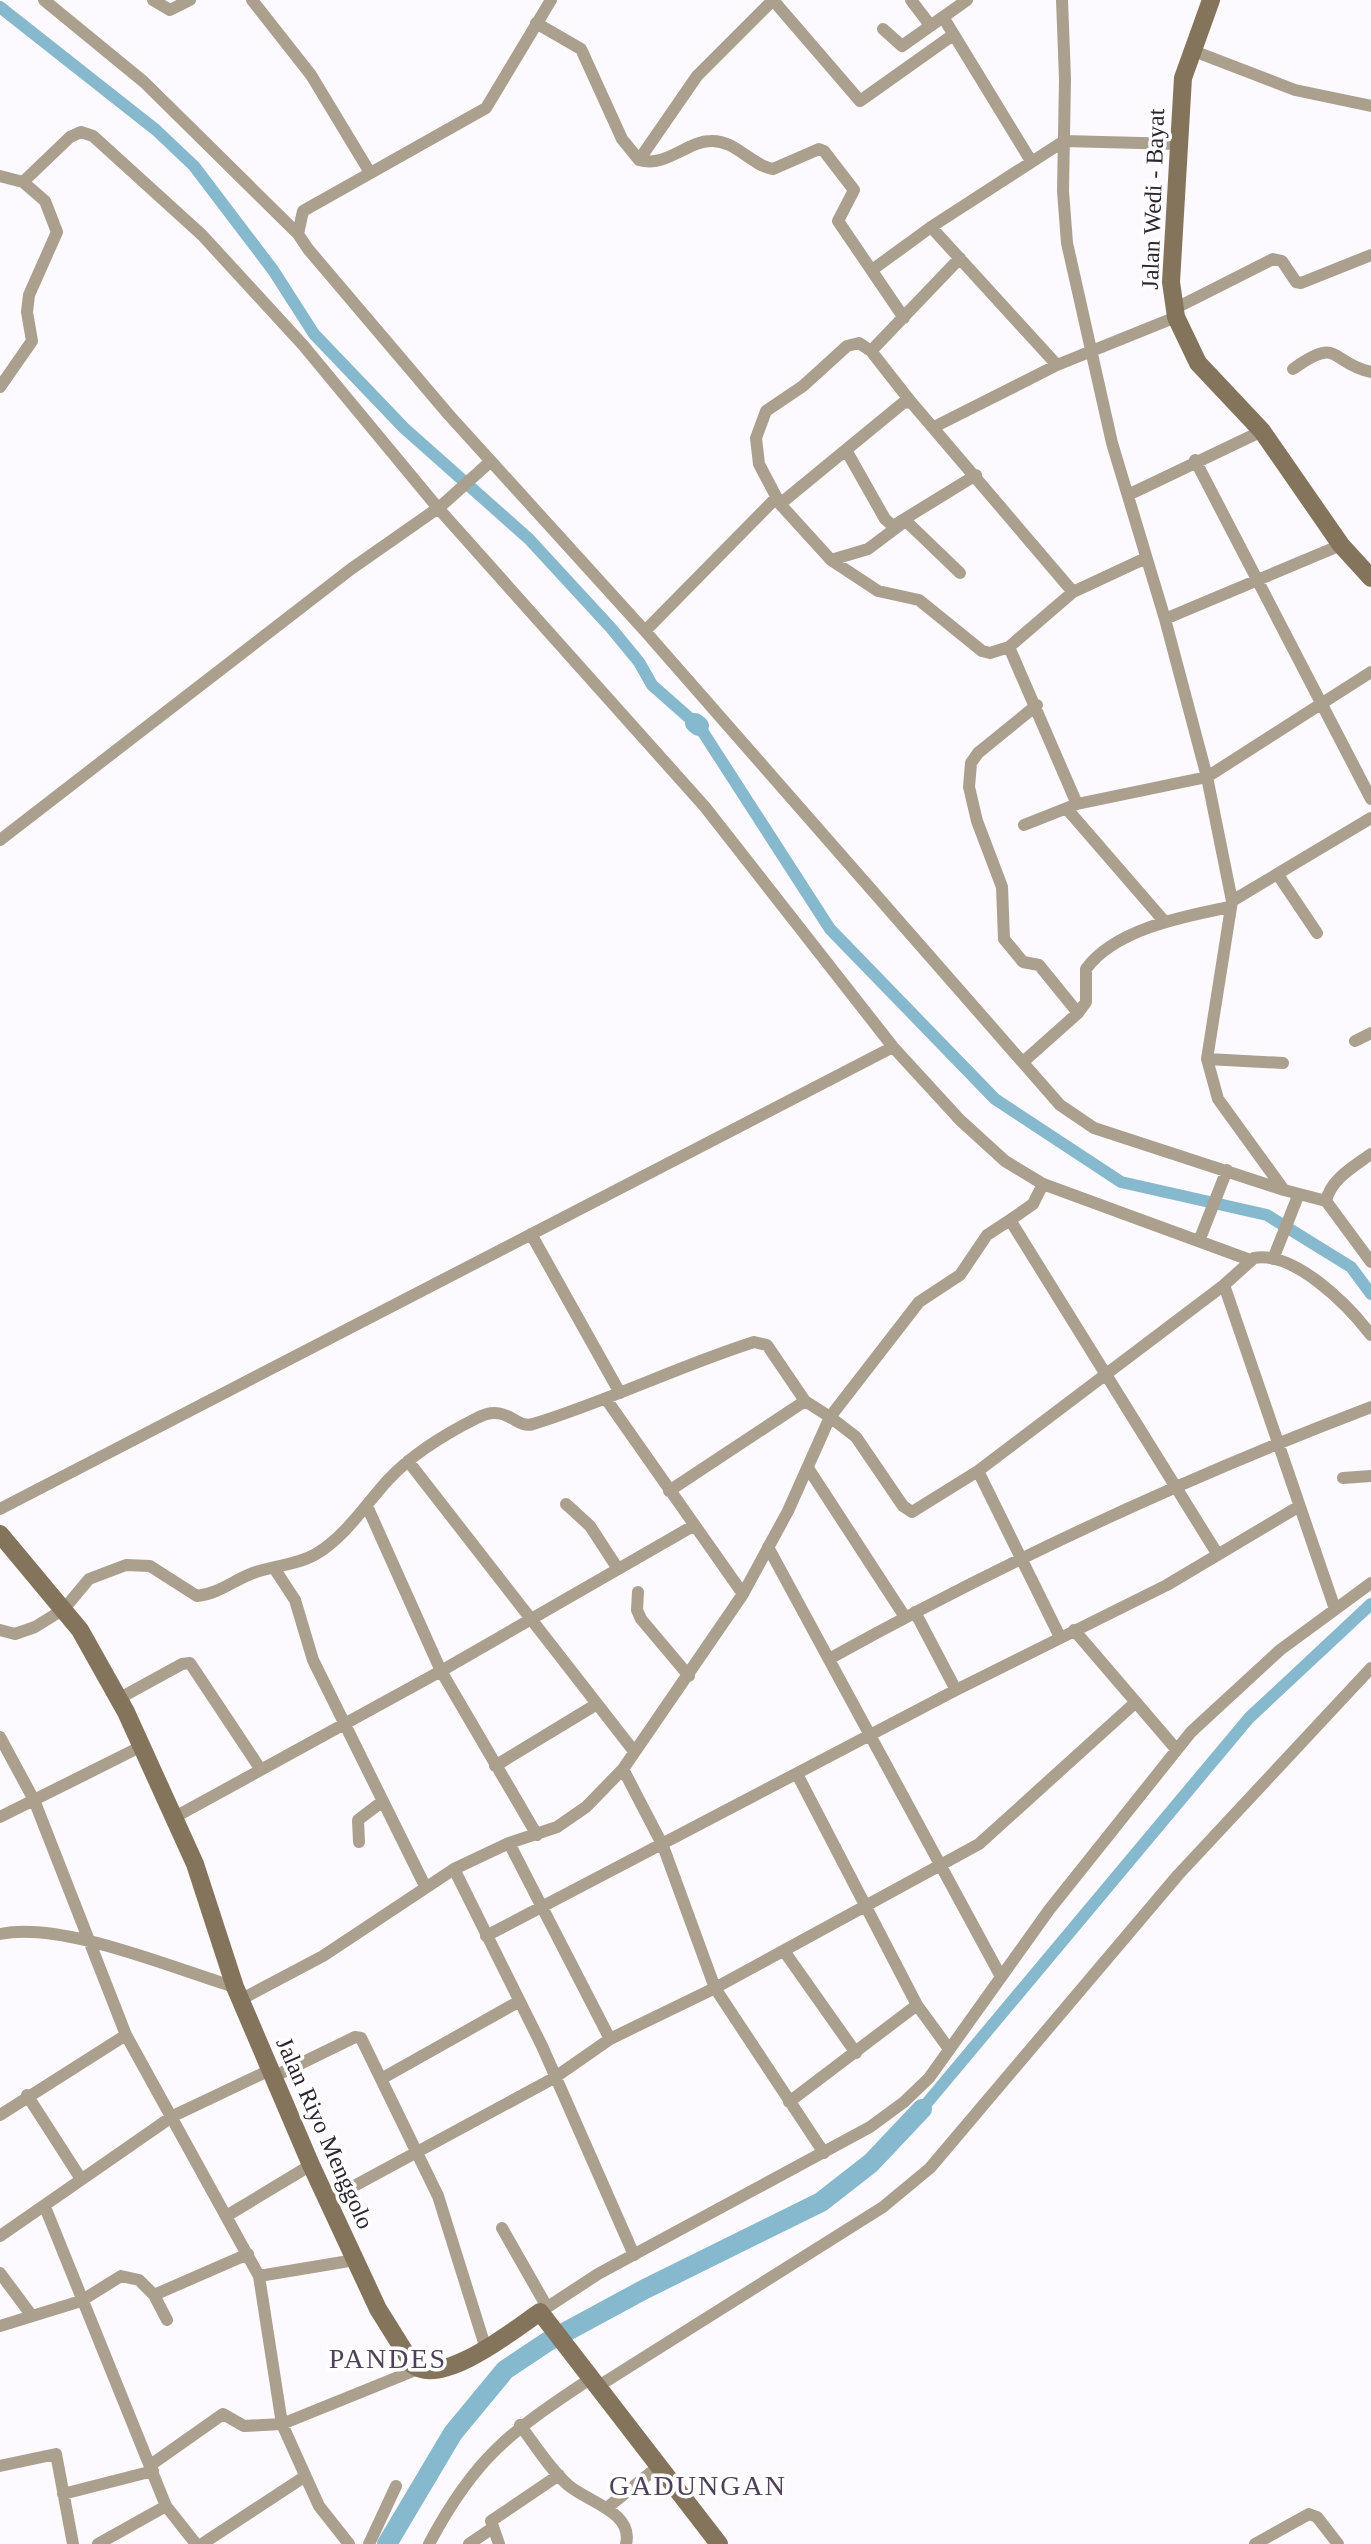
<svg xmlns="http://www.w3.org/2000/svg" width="1371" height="2544" font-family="'Times New Roman',serif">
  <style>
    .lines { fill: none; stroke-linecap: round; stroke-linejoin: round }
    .canal { stroke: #86b9cd; stroke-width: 12 }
    .river { stroke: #86b9cd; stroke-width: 20 }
    .street { stroke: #ab9f8e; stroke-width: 12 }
    .secondary { stroke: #84745b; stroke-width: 18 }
    .labels { text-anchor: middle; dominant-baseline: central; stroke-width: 7; stroke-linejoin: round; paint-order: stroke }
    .street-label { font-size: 24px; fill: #2b2530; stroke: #fff }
    .quarter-label { font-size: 28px; letter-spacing: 2px; fill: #4e4159; stroke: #fff }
  </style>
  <rect width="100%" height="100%" fill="#fcf9ff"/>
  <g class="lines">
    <path class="canal" d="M 0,7 L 156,130 L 194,166 L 273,270 L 314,334 L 404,428 L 529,539 L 611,628 L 639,662 L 652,685 L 695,723
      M 699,726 L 830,929 L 995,1099 L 1121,1182 L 1267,1215 L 1351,1267 L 1371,1294
      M 922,2109 L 1249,1718 L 1371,1604"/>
    <path class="river" d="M 695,723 L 699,726
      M 387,2544 L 453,2433 L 505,2370 L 547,2342 L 645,2289 L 821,2202 L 871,2163 L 922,2109"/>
    <path class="street" d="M 44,0 L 144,82 L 298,234
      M 153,0 L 170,10 L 190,0
      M 252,0 L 311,75 L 369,171
      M 551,0 L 486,108 L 303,211 L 298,234 L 308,249 L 449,415 L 645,631 L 1060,1105 L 1094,1128 L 1284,1190
      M 773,0 L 860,101 L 953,35
      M 911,0 L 930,25
      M 1062,0 L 1065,79 L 1063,191 L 1067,243 L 1112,443 L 1165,619 L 1207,777 L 1232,901 L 1207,1059 L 1218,1099 L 1284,1190 L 1326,1201 C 1331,1179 1353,1167 1371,1154
      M 943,17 L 1031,161
      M 536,23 L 581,49 L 622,139 L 639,160 C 666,168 687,141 711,141 C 736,140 750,165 773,169 L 819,149 L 824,151 L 854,190 L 838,221 L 904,318
      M 883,29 L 902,46 L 967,0
      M 1191,50 L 1295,90 L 1371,106
      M 639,160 L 697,76 L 773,0
      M 0,176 L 23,182 L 70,137 L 81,132 L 93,136 L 202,235 L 303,345 L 438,508 L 705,807 L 893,1047 L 960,1120 L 1005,1161 L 1043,1184 L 1250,1260
      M 960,258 L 871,351 L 859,343 L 847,346 L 803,386 L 766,411 L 756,438 L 759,464 L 780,504 L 831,560 L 878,591 L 919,600 L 982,651 L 990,653 L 1009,647 L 1077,804
      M 872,270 L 931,227
      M 1174,309 L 1273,259 L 1282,261 L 1296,282 L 1301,283 L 1371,255
      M 871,351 L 911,402
      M 1057,365 L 931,227 L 1064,141 L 1179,144
      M 1293,369 C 1340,335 1330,363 1371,372
      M 0,387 L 32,341 L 27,312 L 29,295 L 57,232 L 45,201 L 23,182
      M 934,427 L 1057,365 L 1176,317
      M 846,450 L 885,519 L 893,526 L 976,475
      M 1195,460 L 1371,799
      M 1128,495 L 1262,431
      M 780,504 L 903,403 L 911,402 L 1073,592
      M 906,521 L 960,573
      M 831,560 L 868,549 L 900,525
      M 1165,619 L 1341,545
      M 645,631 L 776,498
      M 1009,647 L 1073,592 L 1146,558
      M 1067,809 L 1164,921
      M 1024,825 L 1077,804 L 1207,777 L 1371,672
      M 0,840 L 351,569 L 441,506 L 491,461
      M 1278,875 L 1317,933
      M 1232,901 L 1371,818
      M 1078,1013 L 1086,1002 L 1086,969 C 1115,929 1185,916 1230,907
      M 1355,1041 L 1371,1033
      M 1207,1059 L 1283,1063
      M 1023,1062 L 1078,1013 L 1039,965 L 1023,962 L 1004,939 L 1002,887 L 977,821 L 969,787 L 971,763 L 978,753 L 1037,705
      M 1043,1184 L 1033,1204 L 1010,1220 L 1218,1555
      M 1326,1201 L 1371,1262
      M 1010,1220 L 987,1235 L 960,1275 L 919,1302 L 830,1417 L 856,1437 L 903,1506 L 912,1512 L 978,1471 L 1224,1285 L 1254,1258 C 1295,1251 1348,1305 1371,1335
      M 531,1234 L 620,1393
      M 1199,1241 L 1227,1170
      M 1273,1259 L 1298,1196
      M 1224,1285 L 1335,1609
      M 606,1399 L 743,1594
      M 408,1461 L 633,1750
      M 808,1468 L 905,1617
      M 978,1471 L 1060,1637
      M 1343,1478 L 1371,1476
      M 669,1491 L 805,1401
      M 566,1504 L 590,1526 L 618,1569
      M 367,1506 L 441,1671 L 537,1835
      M 0,1509 L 893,1047
      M 768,1547 L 1000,1975
      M 274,1568 L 295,1600 L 313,1660 L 425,1886
      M 638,1592 L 637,1610 L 641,1619 L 689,1676
      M 915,1612 L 956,1690
      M 0,1630 L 15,1634 L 35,1627 L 64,1609 L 89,1579 L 126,1565 L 150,1566 L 197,1596 C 218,1594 234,1580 253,1573 C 273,1566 297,1565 316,1554 C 345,1537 366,1504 388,1480 C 413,1453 445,1434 477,1418 C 507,1402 516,1430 533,1424 C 608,1401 679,1366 754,1342 L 767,1345 L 805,1401 L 830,1417 L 788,1511 L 743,1594 L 623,1769 L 586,1807 L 557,1827 L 509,1843 L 454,1869 L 323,1956 L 240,2000
      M 1074,1630 L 1176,1749
      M 829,1659 C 1004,1562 1185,1478 1371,1407
      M 120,1698 L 182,1664 L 190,1663 L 261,1770
      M 0,1737 L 34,1800 L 126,2035 L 259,2276 L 282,2424 L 319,2506 L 349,2544
      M 495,1766 L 597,1704
      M 623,1769 L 663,1846 L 715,1988 L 824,2153
      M 797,1774 L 917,2005 L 949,2049
      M 0,1817 L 142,1746
      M 175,1817 L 441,1671 L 693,1526
      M 359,1842 L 358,1820 L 383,1801
      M 509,1843 L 610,2039
      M 454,1869 L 542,2046 L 634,2255
      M 0,1934 C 62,1921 172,1968 235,1987
      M 486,1936 L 956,1690 L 1167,1585 L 1298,1507
      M 784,1951 L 856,2053
      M 273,2077 L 355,2037 L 361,2038 L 438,2196 L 486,2349
      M 381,2079 L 518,2002
      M 27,2095 L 81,2179
      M 789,2102 L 917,2005
      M 0,2115 L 126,2035
      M 330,2199 L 554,2078 L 610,2039 L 715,1988 L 979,1844 L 1136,1702
      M 45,2207 L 166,2506 L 196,2544
      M 228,2215 L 311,2165
      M 502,2228 L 547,2307
      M 0,2236 L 173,2116 L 270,2070
      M 0,2273 L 32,2316
      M 259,2276 L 355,2260
      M 154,2295 L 167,2320
      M 540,2312 L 598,2274 L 870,2127 L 904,2102 L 929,2078 L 1049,1910 L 1191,1732 L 1280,1650 L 1371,1583
      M 0,2326 L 81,2301 L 121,2276 L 139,2280 L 154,2295 L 248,2254
      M 597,2387 L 883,2207 L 930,2168 L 1178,1875 L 1371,1668
      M 520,2425 C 535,2445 549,2468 568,2485 C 586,2501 634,2512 626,2544
      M 152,2464 L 223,2414 L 244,2426 L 282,2424 L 418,2369
      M 0,2466 L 56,2454 L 73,2544
      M 63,2494 L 153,2471
      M 608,2507 L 659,2466
      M 98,2544 L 166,2506
      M 202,2544 L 304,2477
      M 369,2544 L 396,2486
      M 429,2544 C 475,2457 510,2432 590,2379
      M 469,2544 L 491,2529
      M 499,2544 L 491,2521 L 559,2475
      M 1255,2544 L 1309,2514 L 1317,2517 L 1338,2544"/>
    <path class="secondary" d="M 1211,0 L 1183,78 L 1171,282 L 1176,317 L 1198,363 L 1262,431 L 1341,545 L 1371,578
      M 0,1534 L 80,1630 L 126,1712 L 195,1864 L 235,1987 L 311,2165 L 378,2309 L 413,2365 C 442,2388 515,2329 540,2312 L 719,2544"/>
  </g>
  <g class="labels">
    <g class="street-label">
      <text transform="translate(1153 199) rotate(-88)">Jalan Wedi - Bayat</text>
      <text transform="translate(325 2133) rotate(66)">Jalan Riyo Menggolo</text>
    </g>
    <g class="quarter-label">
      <text x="388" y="2358">PANDES</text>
      <text x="698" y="2485">GADUNGAN</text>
    </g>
  </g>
</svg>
